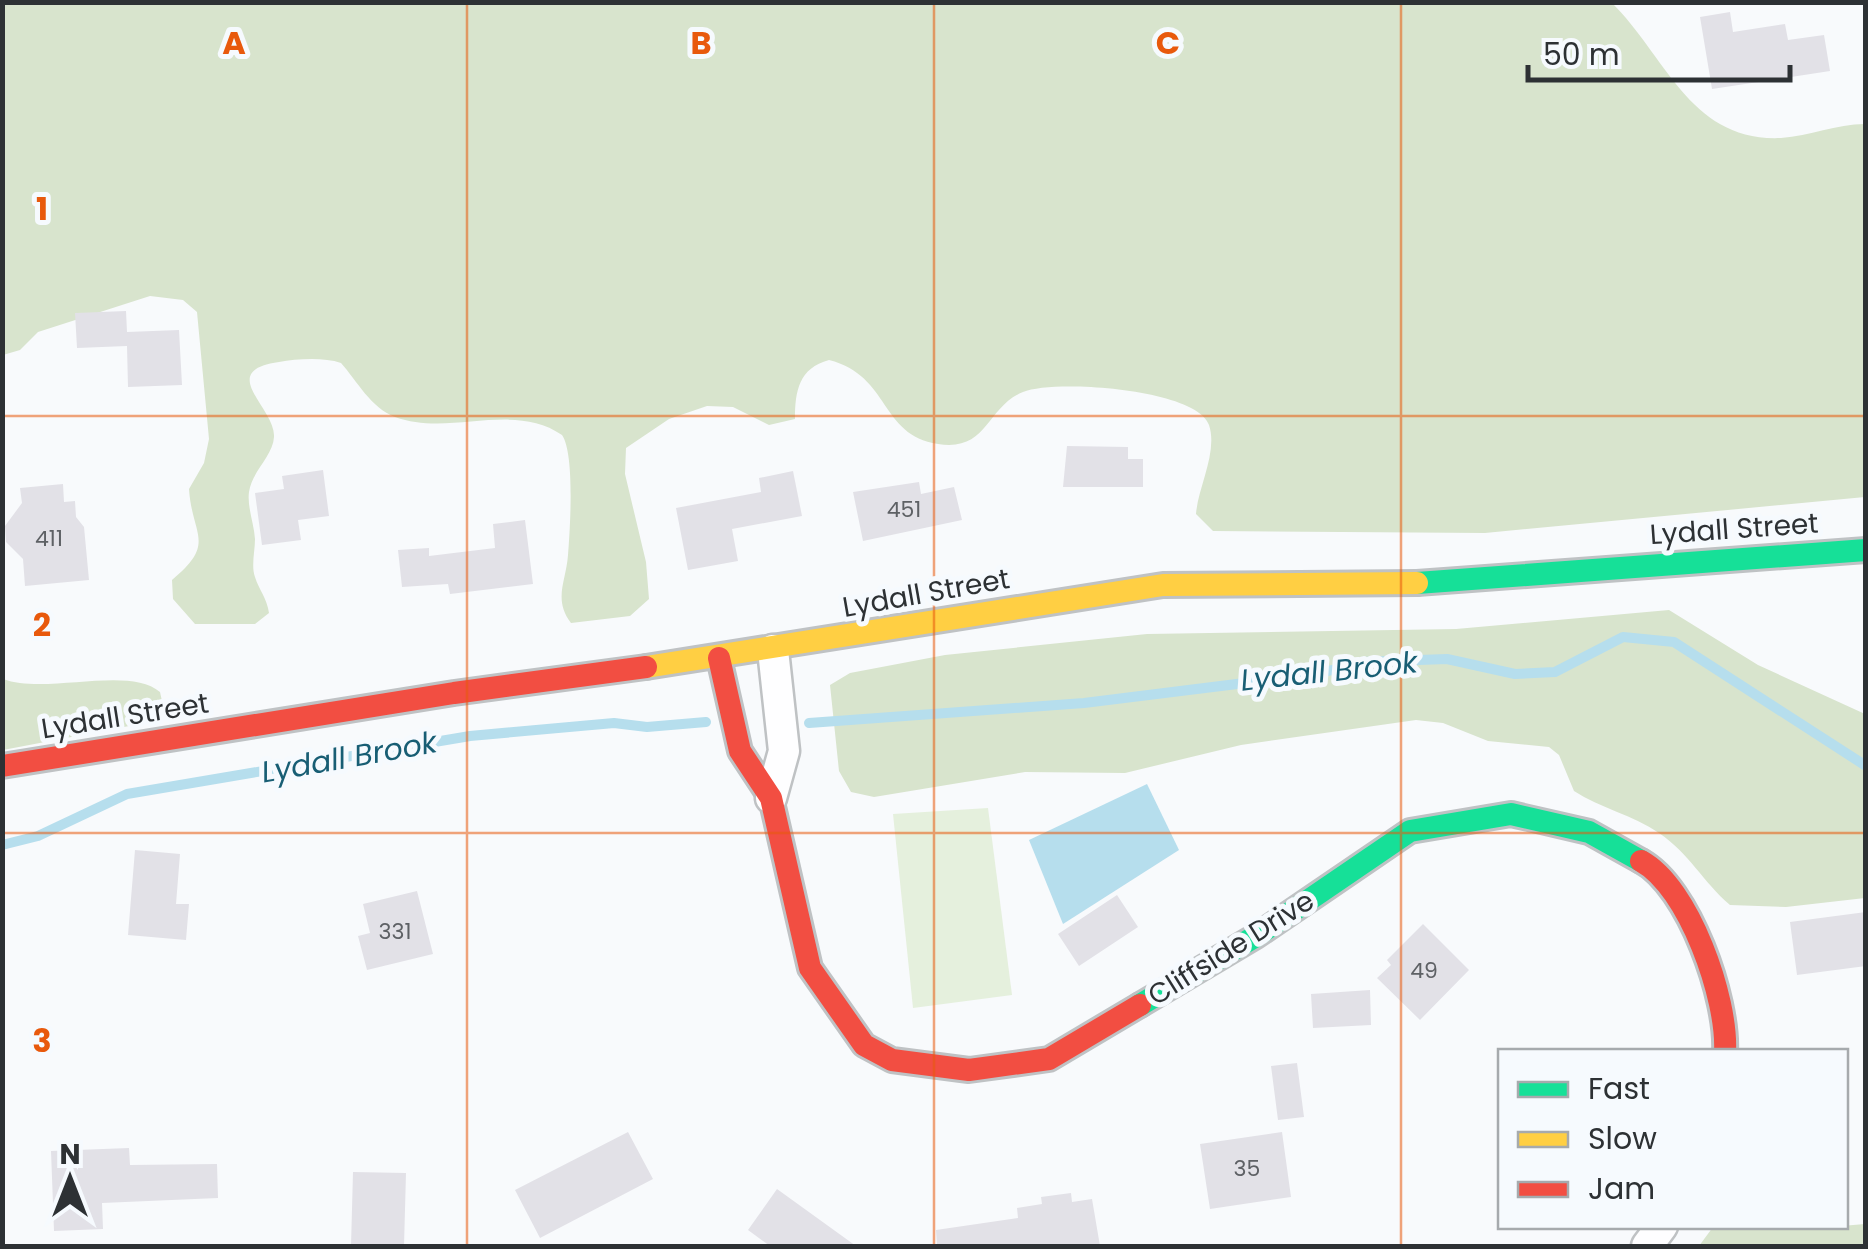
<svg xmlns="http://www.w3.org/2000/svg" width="1868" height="1249" font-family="Poppins,sans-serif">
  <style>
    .green { fill: #e5f0dd }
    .forest { fill: #d8e4cd }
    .water { fill: #b6deed }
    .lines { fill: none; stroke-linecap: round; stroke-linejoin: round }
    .stream { stroke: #b6deed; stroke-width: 10 }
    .building { fill: #e2e1e7 }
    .street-casing { stroke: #bfc2c4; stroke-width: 35 }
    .fast-casing { stroke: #bfc2c4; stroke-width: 28 }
    .slow-casing { stroke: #bfc2c4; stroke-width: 28 }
    .jam-casing { stroke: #bfc2c4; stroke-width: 28 }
    .street { stroke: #fefeff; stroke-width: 30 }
    .fast { stroke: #16e098; stroke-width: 22 }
    .slow { stroke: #ffcf43; stroke-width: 22 }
    .jam { stroke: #f24e42; stroke-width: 22 }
    .grid { fill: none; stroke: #e8590c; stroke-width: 2.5; stroke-opacity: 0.55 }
    .labels { text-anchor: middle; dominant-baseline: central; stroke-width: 10; stroke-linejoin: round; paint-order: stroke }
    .number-label { font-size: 22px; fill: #5e6165 }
    .street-label { font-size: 28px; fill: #2d3134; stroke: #f6fafe }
    .water-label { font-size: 30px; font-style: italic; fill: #185e74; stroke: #f6fafe }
    .grid-label { font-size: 32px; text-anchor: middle; font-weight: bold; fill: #e8590c; stroke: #f6fafe; stroke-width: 10; stroke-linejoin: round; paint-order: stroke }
  </style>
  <rect width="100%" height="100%" fill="#f8fafc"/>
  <path class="green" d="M 988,808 L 1012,995 L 913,1008 L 893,814 Z"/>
  <path class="forest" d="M 2,3 L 1612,3 C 1666,56 1690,142 1781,138 C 1810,136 1836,124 1865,124 L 1865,497 L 1485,533 L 1213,531 L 1196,514 C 1198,487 1218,452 1209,425 C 1197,389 1055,379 1023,392 C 986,407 988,452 938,444 C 879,435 891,376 829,360 C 799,368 795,391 795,419 L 769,425 L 733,407 L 707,406 L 669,419 L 626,448 L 625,474 L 646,562 L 649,599 L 630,616 L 571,623 C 553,599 566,582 568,555 C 570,530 575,454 562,435 C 514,401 449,437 395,417 C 371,408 357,381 341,363 C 323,357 297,359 279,362 C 215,371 276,408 274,437 C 273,456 252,471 249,492 C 247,507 254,523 255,539 C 255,551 251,566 255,577 C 259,590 267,598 269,613 L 255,624 L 195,624 L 173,599 L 172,580 C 217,543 192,536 189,489 L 204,463 L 209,439 L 197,312 L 183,300 L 150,296 L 38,332 L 20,350 L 3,355 Z
    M 1669,610 L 1758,665 L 1865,714 L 1865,898 L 1786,907 L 1730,905 C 1702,881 1690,854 1659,833 C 1633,815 1600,808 1574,791 L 1559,755 L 1549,747 L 1488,741 L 1443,723 L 1416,720 L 1241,745 L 1125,773 L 1025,772 L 874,797 L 851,792 L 839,771 L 830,685 L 850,673 L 945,655 L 1147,634 L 1456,629 Z
    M 3,679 C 46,695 129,665 160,692 L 165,715 L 150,722 L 3,750 Z
    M 1865,1224 L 1865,1246 L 1699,1246 L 1713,1227 L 1794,1230 Z"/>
  <path class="water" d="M 1147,784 L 1179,850 L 1063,924 L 1029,840 Z"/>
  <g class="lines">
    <path class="stream" d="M 809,723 L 1084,703 L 1317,674 L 1362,662 L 1447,659 L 1515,674 L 1555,672 L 1623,637 L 1674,642 L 1866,766
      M 2,845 L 38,836 L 127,794 L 470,736 L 614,723 L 647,727 L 706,722"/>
  </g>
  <path class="building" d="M 1730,12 L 1733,32 L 1785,24 L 1788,40 L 1824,35 L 1830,71 L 1712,89 L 1700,17 Z
    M 126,311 L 127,332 L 179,330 L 182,385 L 128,387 L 127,346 L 77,348 L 75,313 Z
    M 1067,446 L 1128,447 L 1128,459 L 1143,459 L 1143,487 L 1063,487 Z
    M 323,470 L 329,516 L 298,520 L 301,540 L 262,545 L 255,493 L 284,489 L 282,476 Z
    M 793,471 L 802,516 L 732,529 L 738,561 L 688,570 L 676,508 L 761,492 L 759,478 Z
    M 919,482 L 921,494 L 954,487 L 962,520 L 863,541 L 853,492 Z
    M 63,484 L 64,502 L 75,501 L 76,517 L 84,527 L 89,580 L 25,586 L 23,559 L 6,542 L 5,526 L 22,503 L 20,488 Z
    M 525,520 L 533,584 L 450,594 L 448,584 L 402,587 L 398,550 L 429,548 L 429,556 L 495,548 L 493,524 Z
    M 135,850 L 180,854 L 176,904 L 189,904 L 186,940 L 128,935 Z
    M 417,891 L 433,954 L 367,970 L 358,936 L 370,933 L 363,904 Z
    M 1117,895 L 1138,927 L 1079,966 L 1058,934 Z
    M 1866,912 L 1866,966 L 1797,975 L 1790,922 Z
    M 1423,924 L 1469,970 L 1420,1020 L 1377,978 L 1391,965 L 1387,960 Z
    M 1370,990 L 1371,1025 L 1313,1028 L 1311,994 Z
    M 1297,1063 L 1304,1117 L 1278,1120 L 1271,1066 Z
    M 628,1132 L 653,1179 L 540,1238 L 515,1190 Z
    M 1282,1132 L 1291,1197 L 1210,1209 L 1200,1144 Z
    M 129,1148 L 130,1165 L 217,1164 L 218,1198 L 102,1203 L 103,1229 L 54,1231 L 51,1151 Z
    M 353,1172 L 406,1173 L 404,1246 L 351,1246 Z
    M 777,1189 L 856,1246 L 770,1246 L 748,1230 Z
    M 1071,1193 L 1072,1202 L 1092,1199 L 1100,1246 L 937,1246 L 936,1230 L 1018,1218 L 1017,1208 L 1042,1204 L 1041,1197 Z"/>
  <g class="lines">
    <defs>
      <path id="street" d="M 771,798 L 784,751 L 773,650
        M 1647,1246 L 1662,1226"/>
      <path id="fast" d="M 1417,583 L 1866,550
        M 1140,1005 L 1256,936 L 1410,831 L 1511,814 L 1589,832 L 1641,861"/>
      <path id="slow" d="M 646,667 L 1163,585 L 1417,583"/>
      <path id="jam" d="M 719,658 L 740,751 L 771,798 L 810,968 L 864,1045 L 892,1060 L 969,1070 L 1049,1059 L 1140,1005
        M 2,766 L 454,693 L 646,667
        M 1641,861 C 1689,887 1728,999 1725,1052"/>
    </defs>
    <use href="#street" class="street-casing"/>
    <use href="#fast" class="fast-casing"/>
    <use href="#slow" class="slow-casing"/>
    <use href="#jam" class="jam-casing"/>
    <use href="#street" class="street"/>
    <use href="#fast" class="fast"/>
    <use href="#slow" class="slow"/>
    <use href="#jam" class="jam"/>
  </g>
  <path class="grid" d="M 467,2 L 467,1246M 934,2 L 934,1246M 1401,2 L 1401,1246M 2,416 L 1866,416M 2,833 L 1866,833"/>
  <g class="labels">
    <g class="number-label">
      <text x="904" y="509">451</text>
      <text x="49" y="538">411</text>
      <text x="395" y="931">331</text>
      <text x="1424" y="970">49</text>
      <text x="1247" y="1168">35</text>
    </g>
    <g class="street-label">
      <text transform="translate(1734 529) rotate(-4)">Lydall Street</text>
      <text transform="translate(926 593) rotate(-10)">Lydall Street</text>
      <text transform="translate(125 716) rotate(-9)">Lydall Street</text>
      <text transform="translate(1231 948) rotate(-32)">Cliffside Drive</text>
    </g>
    <g class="water-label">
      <text transform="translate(1329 671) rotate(-6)">Lydall Brook</text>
      <text transform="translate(349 757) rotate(-10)">Lydall Brook</text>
    </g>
  </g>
  <g class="grid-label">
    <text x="234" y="54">A</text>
    <text x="701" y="54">B</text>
    <text x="1168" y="54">C</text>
    <text x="42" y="220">1</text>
    <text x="42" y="636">2</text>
    <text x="42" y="1052">3</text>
  </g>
  <rect width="1868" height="1249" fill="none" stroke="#2d3134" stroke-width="10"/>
  <rect x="1498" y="1049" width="350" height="180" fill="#f6fafe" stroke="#a6aaad" stroke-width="2.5"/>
  <rect x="1518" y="1082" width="50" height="15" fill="#16e098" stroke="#a6aaad" stroke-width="2.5"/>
  <text x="1588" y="1099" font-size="30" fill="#2d3134">Fast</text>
  <rect x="1518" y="1132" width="50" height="15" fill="#ffcf43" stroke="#a6aaad" stroke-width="2.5"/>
  <text x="1588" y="1149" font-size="30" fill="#2d3134">Slow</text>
  <rect x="1518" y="1182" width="50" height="15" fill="#f24e42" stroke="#a6aaad" stroke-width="2.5"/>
  <text x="1588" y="1199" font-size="30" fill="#2d3134">Jam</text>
  <g transform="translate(70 1179)" stroke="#f6fafe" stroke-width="8" paint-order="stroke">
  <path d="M0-8L18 38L0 25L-18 38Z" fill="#2d3134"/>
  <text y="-15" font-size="28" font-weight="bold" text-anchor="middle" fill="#2d3134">N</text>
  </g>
  <path d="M1528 65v15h262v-15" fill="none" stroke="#2d3134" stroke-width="5"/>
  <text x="1543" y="65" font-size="30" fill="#2d3134" stroke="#f6fafe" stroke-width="8" paint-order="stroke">50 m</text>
</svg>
